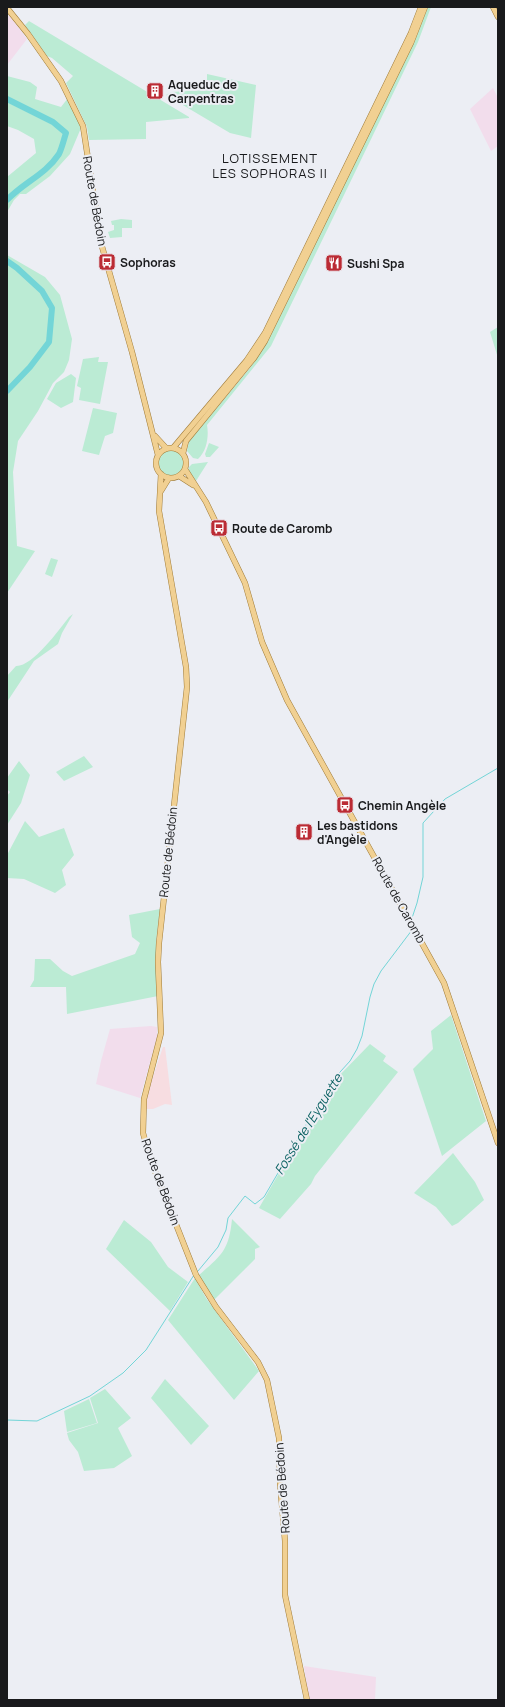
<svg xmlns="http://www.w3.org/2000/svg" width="505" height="1707" font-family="Manrope,sans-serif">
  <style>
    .commercial { fill: #f7dde1 }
    .industrial { fill: #f2ddec }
    .green { fill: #bbebd4 }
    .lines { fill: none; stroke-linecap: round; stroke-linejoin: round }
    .stream { stroke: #73d5d7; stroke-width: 1 }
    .river { stroke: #73d5d7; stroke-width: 6 }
    .major-casing { stroke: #a07c39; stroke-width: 6 }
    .major { stroke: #f1d092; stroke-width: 5 }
    .labels { text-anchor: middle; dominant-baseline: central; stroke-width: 4; stroke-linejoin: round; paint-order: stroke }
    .poi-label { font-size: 12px; font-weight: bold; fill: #191a1c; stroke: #eceef4; text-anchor: start }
    .street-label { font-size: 12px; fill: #191a1c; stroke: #eceef4 }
    .neighbourhood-label { font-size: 13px; letter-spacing: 1px; fill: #191a1c; stroke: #eceef4 }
    .water-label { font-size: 13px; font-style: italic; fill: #0d6364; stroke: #eceef4 }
  </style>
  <rect width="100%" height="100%" fill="#eceef4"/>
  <path class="commercial" d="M 163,1047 L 165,1047 L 172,1105 L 165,1104 L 153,1109 L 147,1109 L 145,1108 L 149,1089 Z"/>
  <path class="industrial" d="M 9,15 L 27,39 L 7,65 L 7,19 Z
    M 493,88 L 498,98 L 498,146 L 491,151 L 470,109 Z
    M 151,1026 L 157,1027 L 157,1037 L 140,1098 L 96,1084 L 101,1061 L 110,1029 Z
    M 304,1666 L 376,1677 L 375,1700 L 309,1700 Z"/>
  <path class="green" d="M 428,7 L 431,7 L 418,42 L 271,346 L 207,425 C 209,436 207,451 198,459 L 193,458 L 187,451 L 189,441 L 250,368 L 268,341 L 417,35 Z
    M 29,21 L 189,117 L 189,118 L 146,122 L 146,139 L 89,140 L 87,127 L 66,83 L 73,76 L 52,58 L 47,56 L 25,25 Z
    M 207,74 L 256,85 L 251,138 L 230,133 L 166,95 L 171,92 L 207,90 Z
    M 7,76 L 30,82 L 37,87 L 35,99 L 61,107 L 68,98 L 81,128 L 70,154 L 50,176 L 26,194 L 20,194 L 14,200 L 7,212 L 7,177 L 36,153 L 34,139 L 18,130 L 7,126 Z
    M 121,219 L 132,220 L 132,228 L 122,228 L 122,237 L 110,238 L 108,232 L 114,230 L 114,225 L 112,225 L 111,221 Z
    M 7,255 L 45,277 L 60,295 L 72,339 L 69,360 L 64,372 L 53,383 L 38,411 L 18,441 L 13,472 L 17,546 L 35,551 L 7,593 Z
    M 498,327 L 498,358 L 490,332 Z
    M 99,357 L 98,362 L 108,362 L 100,404 L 79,400 L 81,388 L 77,386 L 83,359 Z
    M 71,374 L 76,378 L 73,402 L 61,408 L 47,399 L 56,383 Z
    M 93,408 L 117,413 L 113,433 L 105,436 L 99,455 L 82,451 Z
    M 209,443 L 219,447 L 210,457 L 206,457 L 205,454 Z
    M158 463a13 13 0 1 1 26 0a13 13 0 1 1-26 0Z
    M 208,462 L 196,481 L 189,472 L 189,467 L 192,464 Z
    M 51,558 L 58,560 L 52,577 L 45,574 Z
    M 73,614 L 62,633 L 58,644 L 34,661 L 7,702 L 7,676 L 16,666 C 32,667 59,630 69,617 Z
    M 84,756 L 93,767 L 64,781 L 56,772 Z
    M 19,761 L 30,775 L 21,803 L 7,825 L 7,796 L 10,792 L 7,789 L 7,778 Z
    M 25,821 L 39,837 L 64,828 L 74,855 L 62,870 L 66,885 L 55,893 L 24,879 L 7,878 L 7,855 Z
    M 160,909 L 156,942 L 158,996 L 67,1014 L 66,987 L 30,987 L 34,980 L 35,959 L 50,959 L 63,971 L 72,976 L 135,954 L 140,943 L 132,937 L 129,915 Z
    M 451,1015 L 486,1121 L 442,1156 L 413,1069 L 433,1049 L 431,1031 Z
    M 370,1044 L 386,1056 L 383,1061 L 398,1072 L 315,1176 L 311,1184 L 280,1219 L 259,1208 L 302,1133 L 335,1080 Z
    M 453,1153 L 475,1182 L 484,1200 L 458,1223 L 452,1226 L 436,1207 L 414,1193 Z
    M 232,1219 L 260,1247 L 255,1249 L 255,1259 L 214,1300 L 199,1275 C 222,1255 229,1250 232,1219 Z
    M 124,1220 L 151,1242 L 168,1267 L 188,1282 L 170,1311 L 106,1249 Z
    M 195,1278 L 206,1298 L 259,1371 L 234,1400 L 168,1320 Z
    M 165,1379 L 209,1426 L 191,1445 L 151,1398 Z
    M 105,1389 L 131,1418 L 118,1428 L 132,1456 L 114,1468 L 84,1471 L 78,1452 L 69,1440 L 67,1433 L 98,1423 L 90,1398 Z
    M 89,1399 L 97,1423 L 67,1432 L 64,1411 Z"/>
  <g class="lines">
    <path class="stream" d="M 415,926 L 412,918 L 417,903 L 423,877 L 423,823 L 445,799 L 498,768
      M 198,1271 L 218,1247 L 226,1230 L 228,1218 L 245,1196 L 255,1204 L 264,1197 L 331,1082 L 350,1061 L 357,1049 L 362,1036 L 370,997 L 374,984 L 381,971 L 412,930
      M 7,1420 L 37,1421 L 90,1396 L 123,1373 L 146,1350 L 194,1275"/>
    <path class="river" d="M 7,99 L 53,122 L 66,133 C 64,139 62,148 59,154 C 46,174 23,183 7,200
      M 7,261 L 17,268 L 42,291 L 52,308 L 49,342 L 30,367 L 7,391"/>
    <defs>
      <path id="major" d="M 493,7 L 498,17
        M 7,8 L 28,34 L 61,81 L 83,126 L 101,243 L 132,352 L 158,455
        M 155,436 L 166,448
        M156 463a15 15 0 1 1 30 0a15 15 0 1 1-30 0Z
        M 173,448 L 247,360 L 265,333 L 411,33 L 421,7
        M 183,453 L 186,441 L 254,358 L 265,341 L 411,43 L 425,7
        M 185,469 L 206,502 L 245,583 L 262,642 L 287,700 L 444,983 L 498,1143
        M 161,474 L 159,511 L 186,667 L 187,687 L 159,943 L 158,962 L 161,1033 L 144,1099 L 143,1133 L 151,1161 L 196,1275 L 216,1307 L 258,1362 L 267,1380 L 279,1438 L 280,1483 L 285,1541 L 285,1595 L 307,1700
        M 179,476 L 193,485
        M 161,491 L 169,478"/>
    </defs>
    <use href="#major" class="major-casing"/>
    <use href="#major" class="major"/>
  </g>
  <defs>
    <symbol id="building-square" viewBox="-11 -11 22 22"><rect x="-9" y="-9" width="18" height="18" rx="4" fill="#bb2b34" stroke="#eceef4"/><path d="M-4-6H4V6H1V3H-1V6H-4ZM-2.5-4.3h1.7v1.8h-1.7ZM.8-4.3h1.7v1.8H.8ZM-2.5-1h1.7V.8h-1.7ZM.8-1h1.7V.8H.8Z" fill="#fff"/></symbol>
    <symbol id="bus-square" viewBox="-11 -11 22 22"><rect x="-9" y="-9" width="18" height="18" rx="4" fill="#bb2b34" stroke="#eceef4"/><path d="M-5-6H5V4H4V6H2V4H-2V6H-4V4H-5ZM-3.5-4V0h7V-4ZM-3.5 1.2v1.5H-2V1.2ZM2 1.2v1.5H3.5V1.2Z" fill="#fff"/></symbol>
    <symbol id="restaurant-square" viewBox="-11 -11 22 22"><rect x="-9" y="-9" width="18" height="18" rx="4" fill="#bb2b34" stroke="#eceef4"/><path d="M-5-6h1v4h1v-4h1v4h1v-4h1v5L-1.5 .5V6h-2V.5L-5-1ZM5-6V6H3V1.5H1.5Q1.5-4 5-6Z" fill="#fff"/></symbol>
  </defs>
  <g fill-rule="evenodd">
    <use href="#building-square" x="145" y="81" width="20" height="20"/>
    <use href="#bus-square" x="97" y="252" width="20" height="20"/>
    <use href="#restaurant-square" x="324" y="253" width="20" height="20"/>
    <use href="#bus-square" x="209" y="518" width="20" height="20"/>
    <use href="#bus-square" x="335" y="795" width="20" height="20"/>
    <use href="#building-square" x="294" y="822" width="20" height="20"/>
  </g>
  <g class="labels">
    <g class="poi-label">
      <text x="168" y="84">Aqueduc de<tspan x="168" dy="14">Carpentras</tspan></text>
      <text x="120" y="262">Sophoras</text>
      <text x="347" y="263">Sushi Spa</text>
      <text x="232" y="528">Route de Caromb</text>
      <text x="358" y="805">Chemin Angèle</text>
      <text x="317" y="825">Les bastidons<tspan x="317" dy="14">d'Angèle</tspan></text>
    </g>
    <g class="street-label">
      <text transform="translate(95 201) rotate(80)">Route de Bédoin</text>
      <text transform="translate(168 852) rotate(-84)">Route de Bédoin</text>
      <text transform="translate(399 900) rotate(61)">Route de Caromb</text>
      <text transform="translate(161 1182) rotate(70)">Route de Bédoin</text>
      <text transform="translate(282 1488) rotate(-94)">Route de Bédoin</text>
    </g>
    <g class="neighbourhood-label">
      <text x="270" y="158">LOTISSEMENT<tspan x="270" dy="15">LES SOPHORAS II</tspan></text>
    </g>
    <g class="water-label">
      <text transform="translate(308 1124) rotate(-58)">Fossé de l'Eyguette</text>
    </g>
  </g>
  <rect width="505" height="1707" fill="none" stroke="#191a1c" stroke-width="16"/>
</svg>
